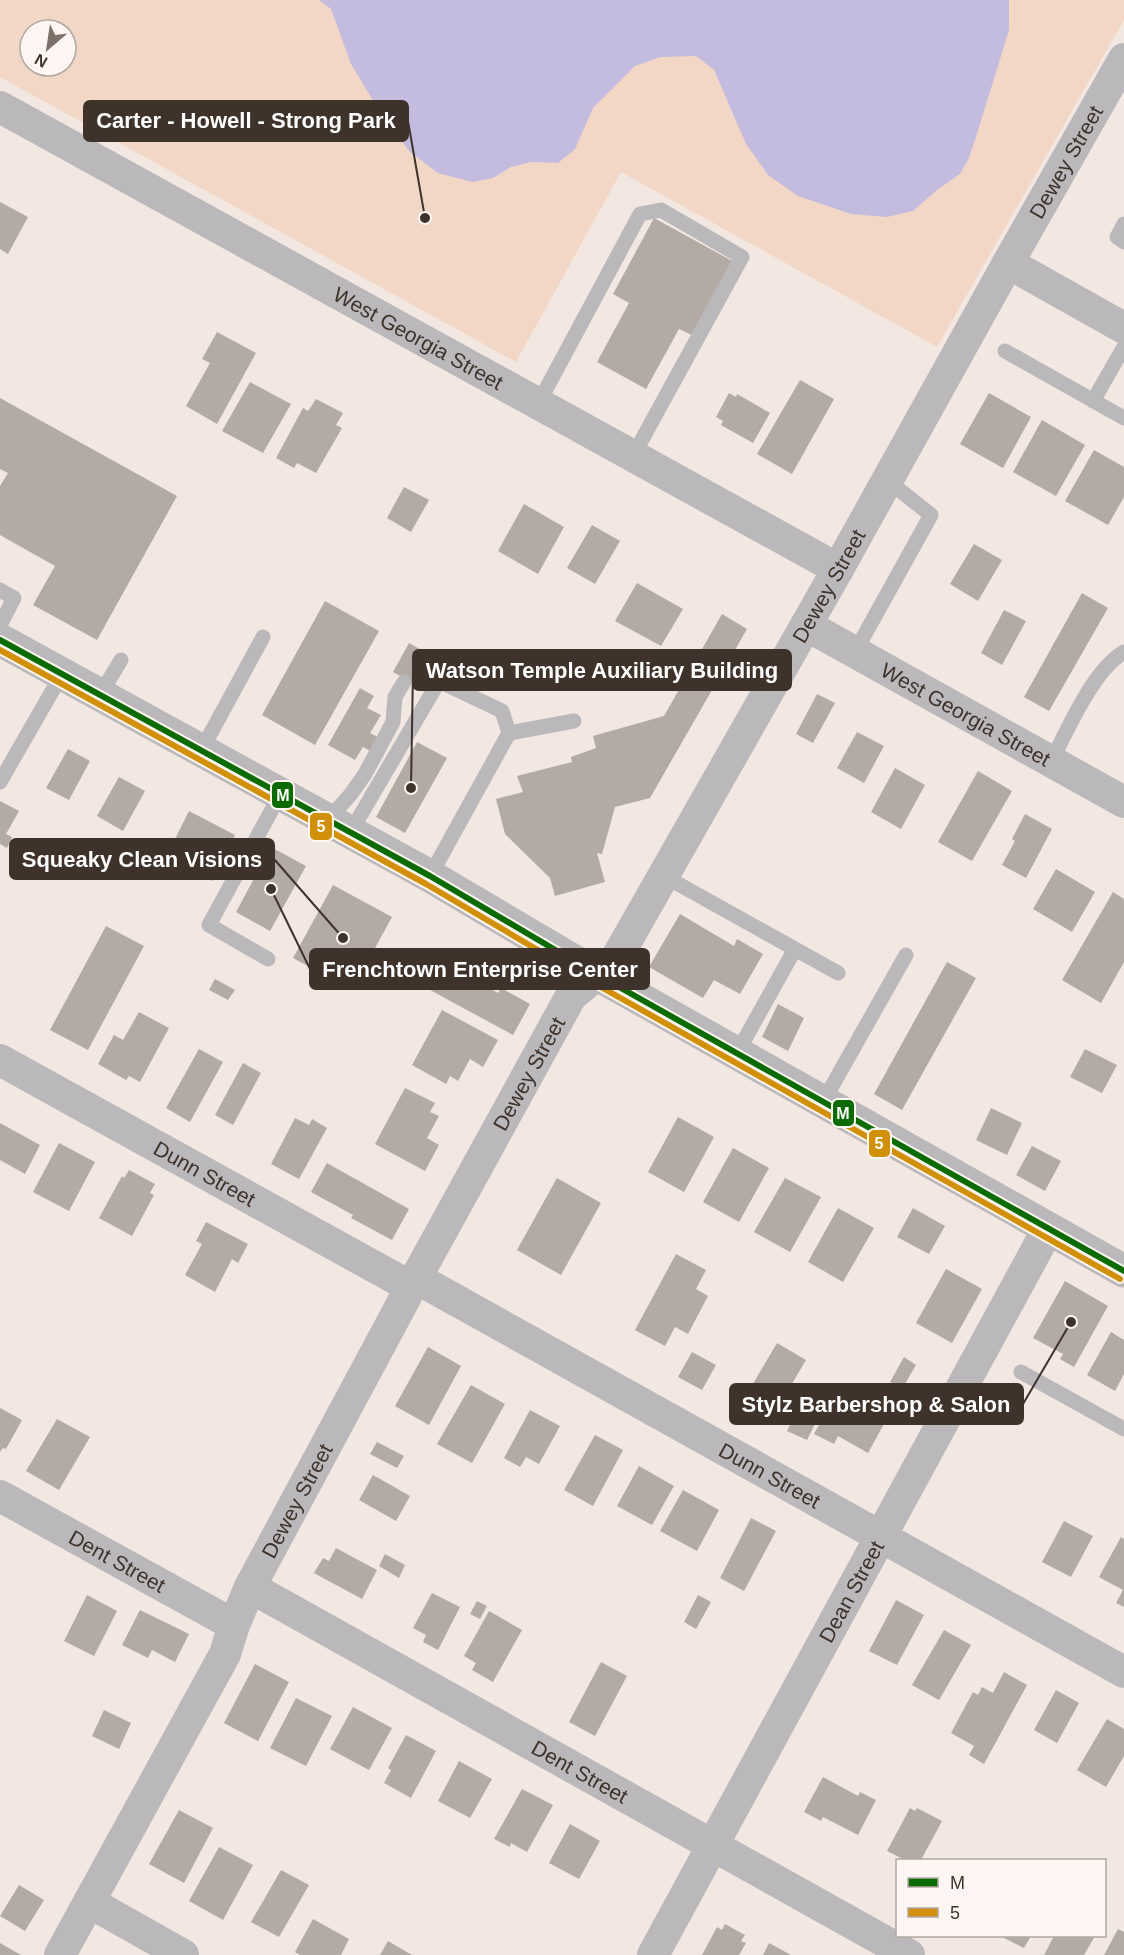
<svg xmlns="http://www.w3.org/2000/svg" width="1124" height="1955" font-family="Arial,sans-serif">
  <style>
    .green { fill: #f3d7c6; fill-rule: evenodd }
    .water { fill: #c4bcde }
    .building { fill: #b4aaa4 }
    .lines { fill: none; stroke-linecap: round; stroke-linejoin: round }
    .service { stroke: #bbb8bc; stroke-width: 15 }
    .minor { stroke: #bbb8bc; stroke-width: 32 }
    .tertiary { stroke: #bbb8bc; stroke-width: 33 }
    .bus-1-casing { stroke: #fdf6f2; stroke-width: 10 }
    .bus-2-casing { stroke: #fdf6f2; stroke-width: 10 }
    .bus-1 { stroke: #0c6b00; stroke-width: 6 }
    .bus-2 { stroke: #d28f08; stroke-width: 6 }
    .labels { text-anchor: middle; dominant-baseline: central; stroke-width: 6; stroke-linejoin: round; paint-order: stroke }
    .street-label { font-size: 21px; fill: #3f322a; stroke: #fdf6f2 }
    .leader { fill: none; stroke: #3f322a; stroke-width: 2 }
    .callout-dot { fill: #3f322a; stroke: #fdf6f2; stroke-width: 2 }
    .callout { fill: #3f322a; stroke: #3f322a; stroke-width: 2 }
    .callout-label { font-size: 22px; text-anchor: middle; font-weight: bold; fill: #fff }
    .line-badge { stroke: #fdf6f2; stroke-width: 2 }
    .badge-label { font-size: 16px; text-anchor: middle; font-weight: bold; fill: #fff }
  </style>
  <rect width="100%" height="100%" fill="#f2e7e1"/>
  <path class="green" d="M 0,0 L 1124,0 L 1124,20 L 937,347 L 621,172 L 516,362 L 0,77 ZM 30,30 L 66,30 L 66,66 L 30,66 Z"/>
  <path class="water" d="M 319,0 L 1009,0 L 1009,30 L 976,137 L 969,158 L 960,174 L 937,190 L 913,211 L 887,217 L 851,214 L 798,196 L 768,175 L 746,144 L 714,70 L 696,56 L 661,57 L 635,66 L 593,108 L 575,149 L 558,163 L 531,162 L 511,167 L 493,178 L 472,182 L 438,173 L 410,152 L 383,117 L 351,64 L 331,9 Z"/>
  <path class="building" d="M 0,202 L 28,217 L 8,254 L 0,249 Z
    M 654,218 L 736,263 L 696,337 L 679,329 L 646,389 L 597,362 L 629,303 L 613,294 Z
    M 217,332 L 256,353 L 217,424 L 186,406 L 210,363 L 202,359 Z
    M 800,380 L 834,399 L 792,474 L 757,454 Z
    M 250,382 L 291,404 L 263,453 L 222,431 Z
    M 729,393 L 736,397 L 737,394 L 770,413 L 753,443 L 721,425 L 723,421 L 716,417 Z
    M 989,393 L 1031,417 L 1003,468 L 960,444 Z
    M 0,398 L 177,496 L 97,640 L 33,605 L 55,566 L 0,535 L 0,486 L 8,473 L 0,469 Z
    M 316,399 L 343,413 L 336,425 L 342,428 L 316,473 L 297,463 L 294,468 L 276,458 L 303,408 L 308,411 Z
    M 1042,420 L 1085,445 L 1056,496 L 1013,472 Z
    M 1094,450 L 1124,467 L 1124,497 L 1108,525 L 1065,501 Z
    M 404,487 L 429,500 L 411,532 L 387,518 Z
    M 524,504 L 564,527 L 538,574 L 498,551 Z
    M 592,525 L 620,541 L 595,584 L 567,568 Z
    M 974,544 L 1002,560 L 978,601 L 950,584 Z
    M 637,583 L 683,609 L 661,646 L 615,621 Z
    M 1082,593 L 1108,608 L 1049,711 L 1024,697 Z
    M 325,601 L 379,631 L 315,745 L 262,715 Z
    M 1004,610 L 1026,621 L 1002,665 L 981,653 Z
    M 722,614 L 747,629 L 650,798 L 615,807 L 602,854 L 597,853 L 605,882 L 555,896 L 550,878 L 505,834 L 496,799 L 523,792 L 517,776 L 572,762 L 571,757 L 596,748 L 593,736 L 664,716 Z
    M 409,643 L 434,657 L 418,686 L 393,672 Z
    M 360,688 L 374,696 L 367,708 L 381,715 L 370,733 L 378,737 L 370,751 L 363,747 L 355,760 L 328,745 Z
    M 817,694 L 835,703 L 813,743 L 796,734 Z
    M 857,732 L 884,746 L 864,783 L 837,768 Z
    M 417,742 L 447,758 L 405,833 L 376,817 Z
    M 68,749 L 90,761 L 69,800 L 46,788 Z
    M 895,768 L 925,785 L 901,829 L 871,812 Z
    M 978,771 L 1012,791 L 972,861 L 938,842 Z
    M 119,777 L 145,791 L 123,831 L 97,816 Z
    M 0,801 L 19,811 L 6,834 L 12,837 L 7,848 L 0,844 Z
    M 189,811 L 235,835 L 212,881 L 166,857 Z
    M 1025,814 L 1052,829 L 1026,878 L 1002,865 L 1015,841 L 1012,839 Z
    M 271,847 L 306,866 L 270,931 L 236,912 Z
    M 1056,869 L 1095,892 L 1072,932 L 1033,909 Z
    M 333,885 L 392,917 L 352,990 L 293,958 Z
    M 1113,892 L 1124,899 L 1124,962 L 1101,1003 L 1062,980 Z
    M 680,914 L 734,946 L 737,939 L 763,954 L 740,994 L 714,980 L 703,998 L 649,967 Z
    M 106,926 L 144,946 L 88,1050 L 50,1030 Z
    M 446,962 L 498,993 L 501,988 L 530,1004 L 513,1035 L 430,990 Z
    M 947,962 L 976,978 L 902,1110 L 874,1094 Z
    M 215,979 L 235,990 L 228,1000 L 209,990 Z
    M 778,1004 L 804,1018 L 788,1051 L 762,1037 Z
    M 442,1010 L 498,1040 L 483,1067 L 470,1059 L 458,1081 L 450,1076 L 446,1084 L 412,1065 Z
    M 139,1012 L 169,1028 L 140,1082 L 129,1076 L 126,1080 L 98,1064 L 114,1035 L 123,1040 Z
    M 199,1049 L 223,1062 L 190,1122 L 166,1108 Z
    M 1085,1049 L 1117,1065 L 1102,1093 L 1070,1077 Z
    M 243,1063 L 261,1073 L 233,1125 L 215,1115 Z
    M 405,1088 L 435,1103 L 430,1112 L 439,1116 L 427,1138 L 439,1145 L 425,1171 L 375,1144 Z
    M 991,1108 L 1022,1123 L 1007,1155 L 976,1140 Z
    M 678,1117 L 714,1137 L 684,1192 L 648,1172 Z
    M 295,1118 L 309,1125 L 312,1119 L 327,1128 L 299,1179 L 271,1164 Z
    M 0,1123 L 40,1145 L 25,1174 L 0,1160 Z
    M 59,1143 L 95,1162 L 69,1211 L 33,1192 Z
    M 1032,1146 L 1061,1161 L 1045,1191 L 1016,1175 Z
    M 733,1148 L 769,1168 L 739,1222 L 703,1202 Z
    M 327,1163 L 409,1209 L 392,1240 L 351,1218 L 353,1215 L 311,1192 Z
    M 129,1170 L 155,1184 L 150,1193 L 154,1195 L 132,1236 L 99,1218 L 122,1176 L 124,1178 Z
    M 557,1178 L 601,1203 L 561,1275 L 517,1250 Z
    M 785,1178 L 821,1197 L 790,1252 L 754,1232 Z
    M 838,1208 L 874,1228 L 843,1282 L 808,1262 Z
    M 913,1208 L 945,1226 L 929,1254 L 897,1237 Z
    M 206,1222 L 248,1244 L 238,1263 L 232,1259 L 215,1292 L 185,1275 L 202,1244 L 196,1241 Z
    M 676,1254 L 706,1270 L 696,1289 L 708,1296 L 688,1334 L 675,1327 L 665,1346 L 635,1330 Z
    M 946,1269 L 982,1289 L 952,1343 L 916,1323 Z
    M 1065,1281 L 1108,1306 L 1074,1367 L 1060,1359 L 1063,1354 L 1033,1338 Z
    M 1111,1332 L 1124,1340 L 1124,1374 L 1115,1391 L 1087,1375 Z
    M 777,1343 L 806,1360 L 776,1411 L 747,1394 Z
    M 428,1347 L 461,1366 L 429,1425 L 395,1406 Z
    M 692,1352 L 716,1365 L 702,1390 L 678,1377 Z
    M 904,1357 L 916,1365 L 902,1389 L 890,1382 Z
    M 471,1385 L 505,1404 L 472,1463 L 437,1444 Z
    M 841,1385 L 856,1393 L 850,1403 L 885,1422 L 868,1453 L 838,1436 L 834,1444 L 814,1434 Z
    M 0,1408 L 22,1420 L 6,1449 L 3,1448 L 0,1452 Z
    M 798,1409 L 818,1418 L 807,1440 L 787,1431 Z
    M 530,1410 L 560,1426 L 539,1464 L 526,1457 L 520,1467 L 504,1458 Z
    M 57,1419 L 90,1437 L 59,1490 L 26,1471 Z
    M 595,1435 L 623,1450 L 593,1506 L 564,1490 Z
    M 377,1442 L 404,1456 L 397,1468 L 370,1454 Z
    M 639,1466 L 674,1486 L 652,1525 L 617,1506 Z
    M 373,1475 L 410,1496 L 396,1521 L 359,1500 Z
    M 683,1490 L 719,1510 L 697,1551 L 660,1531 Z
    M 751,1518 L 776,1531 L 744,1591 L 720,1578 Z
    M 1064,1521 L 1093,1536 L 1071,1577 L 1042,1562 Z
    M 1121,1537 L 1124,1539 L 1124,1607 L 1116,1603 L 1123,1590 L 1099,1577 Z
    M 336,1548 L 377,1570 L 362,1599 L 314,1573 L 323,1558 L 329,1561 Z
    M 385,1554 L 405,1565 L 399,1578 L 379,1566 Z
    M 432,1593 L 460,1607 L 438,1650 L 423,1642 L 426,1635 L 413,1628 Z
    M 87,1595 L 117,1611 L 94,1656 L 64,1641 Z
    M 698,1595 L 711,1602 L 696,1629 L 684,1622 Z
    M 896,1600 L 924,1615 L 897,1665 L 869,1651 Z
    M 477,1601 L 487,1606 L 480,1619 L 470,1614 Z
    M 140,1610 L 189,1634 L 175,1662 L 152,1650 L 148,1658 L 122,1645 Z
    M 489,1611 L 522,1630 L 493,1682 L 472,1670 L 476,1663 L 464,1656 Z
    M 944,1630 L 971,1645 L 939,1700 L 912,1685 Z
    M 601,1662 L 627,1676 L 595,1736 L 569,1722 Z
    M 255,1664 L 289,1682 L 258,1741 L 224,1723 Z
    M 1004,1672 L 1027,1685 L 984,1764 L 969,1755 L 974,1746 L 951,1733 L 973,1692 L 978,1695 L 982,1687 L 993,1693 Z
    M 1056,1690 L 1079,1703 L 1057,1743 L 1034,1730 Z
    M 296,1698 L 332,1716 L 306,1766 L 270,1748 Z
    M 353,1707 L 392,1728 L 369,1770 L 330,1749 Z
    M 104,1710 L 131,1723 L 119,1749 L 92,1736 Z
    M 1107,1719 L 1124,1729 L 1124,1756 L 1106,1787 L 1077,1770 Z
    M 406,1735 L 436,1751 L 411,1798 L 384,1783 L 391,1770 L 388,1768 Z
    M 459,1761 L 492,1779 L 470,1818 L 438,1801 Z
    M 823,1777 L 858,1796 L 860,1792 L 876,1800 L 858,1835 L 823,1817 L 821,1821 L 804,1812 Z
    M 522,1789 L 553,1805 L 527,1852 L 511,1843 L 510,1847 L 494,1839 Z
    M 910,1808 L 915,1811 L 917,1808 L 942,1821 L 921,1860 L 905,1860 L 887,1851 Z
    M 179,1810 L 213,1828 L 184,1883 L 149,1864 Z
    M 570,1824 L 600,1841 L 579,1879 L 549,1863 Z
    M 219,1847 L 253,1865 L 223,1920 L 189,1901 Z
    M 281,1870 L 309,1885 L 279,1937 L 251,1922 Z
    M 19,1885 L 44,1900 L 25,1931 L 0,1916 Z
    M 313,1919 L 349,1939 L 341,1955 L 300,1955 L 295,1952 Z
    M 725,1924 L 745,1935 L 741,1941 L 746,1943 L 739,1955 L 702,1955 L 717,1927 L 722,1930 Z
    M 1118,1929 L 1124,1932 L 1124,1955 L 1104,1955 Z
    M 1000,1936 L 1031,1936 L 1024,1948 Z
    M 1054,1936 L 1095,1936 L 1084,1955 L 1044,1955 Z
    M 388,1941 L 412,1955 L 380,1955 Z
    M 0,1943 L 21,1955 L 0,1955 Z
    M 769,1943 L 791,1955 L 763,1955 Z"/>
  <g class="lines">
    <path class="service" d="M 1124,224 L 1117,237 L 1124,242
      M 1005,351 L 1124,418
      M 1093,401 L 1124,347
      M 538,404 L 640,214 L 661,210 L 742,257 L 633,456
      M 0,590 L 14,598 L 0,625
      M 855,652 L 931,515 L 888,481
      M 100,695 L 121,660
      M 509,733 L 574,721
      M 201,751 L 263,637
      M 1051,762 C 1068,729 1093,670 1124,652
      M 0,782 L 62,674
      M 327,821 L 351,794 L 365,774 L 393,722 L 395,697 L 404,682
      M 350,833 L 439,681 L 502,711 L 509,733 L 430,876
      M 664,876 L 838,973
      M 268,959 L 209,925 L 280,795
      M 737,1053 L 795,949
      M 823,1102 L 906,955
      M 1021,1372 L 1124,1429"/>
    <g class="minor">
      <path id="s1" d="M 0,107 L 838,569"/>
      <path d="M 1008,263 L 1124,328"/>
      <path id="s2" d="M 806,625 L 1124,802"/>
      <path id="s3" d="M 0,1060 L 411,1287"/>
      <path id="s4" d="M 416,1278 L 1124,1672"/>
      <path id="s5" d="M 0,1496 L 234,1625"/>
      <path id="s6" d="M 250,1587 L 909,1955"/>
      <path d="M 89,1902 L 183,1955"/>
      <path id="s7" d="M 60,1955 L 225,1654 L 234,1625 L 250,1587 L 411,1287 L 571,996 L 616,959 L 838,569 L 1008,263 L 1124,59"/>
      <path id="s8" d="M 653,1955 L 1048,1229"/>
    </g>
    <path class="tertiary" d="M 0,640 L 430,876 L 596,974 L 1124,1271"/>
    <defs>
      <path id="bus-1" d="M 0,640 L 430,876 L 596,974 L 1124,1271"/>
      <path id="bus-2" d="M 0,650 L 426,884 L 592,982 L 1120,1279"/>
    </defs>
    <use href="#bus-1" class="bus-1-casing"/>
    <use href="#bus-2" class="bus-2-casing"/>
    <use href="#bus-1" class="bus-1"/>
    <use href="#bus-2" class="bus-2"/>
  </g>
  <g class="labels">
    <g class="street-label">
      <text stroke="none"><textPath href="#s7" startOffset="2061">Dewey Street</textPath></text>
      <text stroke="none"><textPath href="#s1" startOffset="478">West Georgia Street</textPath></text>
      <text stroke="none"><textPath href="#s7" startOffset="1575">Dewey Street</textPath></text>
      <text stroke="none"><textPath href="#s2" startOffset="183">West Georgia Street</textPath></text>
      <text stroke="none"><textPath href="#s7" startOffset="999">Dewey Street</textPath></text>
      <text stroke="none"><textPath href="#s3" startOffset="234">Dunn Street</textPath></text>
      <text stroke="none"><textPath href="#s4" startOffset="405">Dunn Street</textPath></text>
      <text stroke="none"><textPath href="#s7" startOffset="513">Dewey Street</textPath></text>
      <text stroke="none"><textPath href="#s5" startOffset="134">Dent Street</textPath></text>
      <text stroke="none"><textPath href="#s8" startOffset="414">Dean Street</textPath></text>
      <text stroke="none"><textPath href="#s6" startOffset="378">Dent Street</textPath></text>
    </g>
  </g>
  <path class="leader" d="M425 218L408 121M411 788L413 670M343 938L274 859M271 889L310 969M1071 1322L1023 1404"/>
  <g class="callout-dot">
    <circle cx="425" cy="218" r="6"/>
    <circle cx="411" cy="788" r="6"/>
    <circle cx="343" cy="938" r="6"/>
    <circle cx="271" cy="889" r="6"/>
    <circle cx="1071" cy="1322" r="6"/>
  </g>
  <g class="callout">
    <rect x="84" y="101" width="324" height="40" rx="6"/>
    <rect x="413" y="650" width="378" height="40" rx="6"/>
    <rect x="10" y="839" width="264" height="40" rx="6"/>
    <rect x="310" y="949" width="339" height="40" rx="6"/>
    <rect x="730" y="1384" width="293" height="40" rx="6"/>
  </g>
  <g class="callout-label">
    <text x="246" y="128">Carter - Howell - Strong Park</text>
    <text x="602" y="678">Watson Temple Auxiliary Building</text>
    <text x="142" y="867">Squeaky Clean Visions</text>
    <text x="480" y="977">Frenchtown Enterprise Center</text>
    <text x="876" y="1412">Stylz Barbershop &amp; Salon</text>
  </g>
  <g class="line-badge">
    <rect x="271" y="781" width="23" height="28" rx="6" fill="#0c6b00"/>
    <rect x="309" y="812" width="24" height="29" rx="6" fill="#d28f08"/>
    <rect x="832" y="1099" width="23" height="28" rx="6" fill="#0c6b00"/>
    <rect x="868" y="1129" width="23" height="29" rx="6" fill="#d28f08"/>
  </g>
  <g class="badge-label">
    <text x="283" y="801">M</text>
    <text x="321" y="832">5</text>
    <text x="843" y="1119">M</text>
    <text x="879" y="1149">5</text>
  </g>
  <rect x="896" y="1859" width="210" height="78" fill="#fdf6f2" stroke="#b1a8a2" stroke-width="1.5"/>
  <rect x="908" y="1878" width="30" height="9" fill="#0c6b00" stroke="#b1a8a2" stroke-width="1.5"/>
  <text x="950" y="1889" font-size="18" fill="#3f322a">M</text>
  <rect x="908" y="1908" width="30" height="9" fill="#d28f08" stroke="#b1a8a2" stroke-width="1.5"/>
  <text x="950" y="1919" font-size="18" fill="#3f322a">5</text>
  <g transform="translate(48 48) rotate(209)"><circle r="28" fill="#fdf6f2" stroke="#b1a8a2" stroke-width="1.5"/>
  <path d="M0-4.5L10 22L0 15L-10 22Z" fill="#7e716a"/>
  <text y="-9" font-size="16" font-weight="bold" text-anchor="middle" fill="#3f322a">N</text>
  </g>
</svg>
